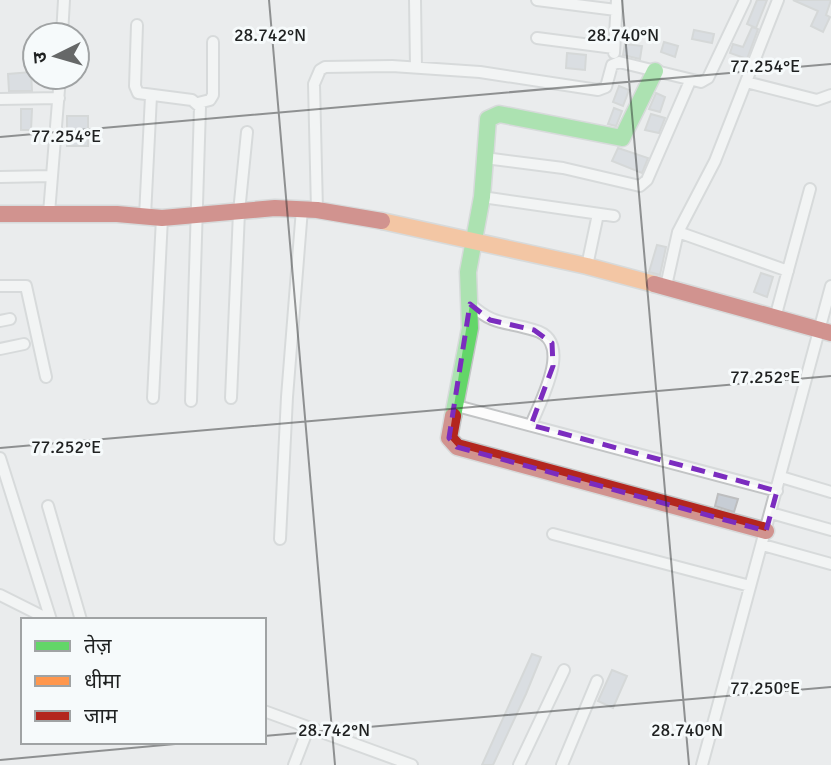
<svg xmlns="http://www.w3.org/2000/svg" width="831" height="765" font-family="Signika,'Noto Sans Devanagari',sans-serif">
  <style>
    .building { fill: #c7cdd5; stroke: #bdbebf; stroke-width: 2 }
    .lines { fill: none; stroke-linecap: round; stroke-linejoin: round }
    .street-casing { stroke: #c2c4c5; stroke-width: 14 }
    .fast-casing { stroke: #c2c4c5; stroke-width: 19 }
    .slow-casing { stroke: #c2c4c5; stroke-width: 19 }
    .jam-casing { stroke: #c2c4c5; stroke-width: 19 }
    .street { stroke: #fcfcfc; stroke-width: 10 }
    .fast { stroke: #63d668; stroke-width: 16 }
    .slow { stroke: #ff974d; stroke-width: 16 }
    .jam { stroke: #b3261e; stroke-width: 16 }
    .marked { fill: none; stroke: #7b2cbf; stroke-width: 5; stroke-dasharray: 14 9; stroke-linejoin: round }
    .ticks { fill: none; stroke: #1f2121; stroke-width: 2; stroke-opacity: 0.45 }
    .ticks-label { font-size: 18px; text-anchor: middle; fill: #1f2121; stroke: #f6fafb; stroke-width: 6; stroke-linejoin: round; paint-order: stroke }
  </style>
  <rect width="100%" height="100%" fill="#eaeced"/>
  <path class="building" d="M 757,0 L 767,0 L 756,28 L 747,24 Z
    M 793,0 L 831,0 L 826,15 L 830,17 L 823,32 L 811,26 L 818,11 Z
    M 752,27 L 758,29 L 747,59 L 730,53 L 733,44 L 743,47 Z
    M 694,30 L 714,34 L 712,43 L 692,39 Z
    M 664,42 L 678,46 L 675,57 L 661,52 Z
    M 625,44 L 642,46 L 640,59 L 623,55 Z
    M 567,53 L 586,55 L 585,70 L 566,68 Z
    M 31,72 L 32,91 L 9,91 L 8,74 Z
    M 619,86 L 629,90 L 623,106 L 613,102 Z
    M 656,93 L 665,97 L 660,112 L 649,109 Z
    M 614,108 L 622,111 L 616,126 L 608,124 Z
    M 21,109 L 32,109 L 31,130 L 21,130 Z
    M 651,114 L 665,118 L 659,133 L 645,130 Z
    M 67,116 L 88,116 L 88,146 L 67,146 Z
    M 618,148 L 648,158 L 642,173 L 612,161 Z
    M 657,245 L 666,247 L 660,275 L 649,272 Z
    M 761,273 L 773,277 L 767,297 L 754,292 Z
    M 718,494 L 738,499 L 734,512 L 715,506 Z
    M 532,654 L 541,657 L 526,694 L 493,765 L 482,765 Z
    M 612,670 L 627,676 L 613,708 L 598,701 Z"/>
  <g class="lines">
    <defs>
      <path id="street" d="M 415,0 L 416,67
        M 537,0 L 616,10
        M 137,25 L 135,86 L 138,93 L 192,100 L 200,107 L 191,401
        M 62,35 L 64,0
        M 537,38 L 614,48
        M 614,53 L 617,0
        M 746,82 L 817,100 L 831,95
        M 0,99 L 59,98
        M 198,103 L 210,100 L 213,95 L 213,42
        M 485,158 L 563,168 L 640,186 L 647,180 L 690,81
        M 0,177 L 52,176
        M 482,197 L 614,216
        M 317,210 L 314,84 L 320,70 L 325,67 L 392,66 L 480,72 L 598,90 L 606,87 L 612,65 L 619,62 L 701,82 L 708,78 L 745,0
        M 49,213 L 60,77
        M 145,216 L 151,96
        M 678,232 L 788,271
        M 587,266 L 598,214
        M 0,286 L 26,286 L 46,377
        M 666,286 L 678,232 L 715,161 L 778,0
        M 470,304 C 494,326 505,321 534,330 C 575,341 540,401 531,425
        M 775,318 L 810,189
        M 0,321 L 10,319
        M 0,349 L 24,344
        M 153,398 L 162,218
        M 231,398 L 239,212 L 247,132
        M 453,405 L 777,491
        M 0,458 L 51,620
        M 781,477 L 831,492
        M 48,506 L 81,620
        M 771,513 L 831,530
        M 553,534 L 750,586
        M 280,539 L 287,397 L 302,209
        M 763,545 L 831,564
        M 0,595 L 50,620
        M 264,711 L 412,765
        M 294,765 L 308,729
        M 519,765 L 564,670
        M 562,765 L 597,681
        M 702,765 L 831,286"/>
      <path id="fast" d="M 453,416 L 470,328 L 468,272 L 482,197 L 488,119 L 499,114 L 622,138 L 655,71"/>
      <path id="slow" d="M 382,221 L 587,266 L 654,284"/>
      <path id="jam" d="M 0,214 L 117,214 L 162,218 L 275,208 L 317,210 L 382,221
        M 654,284 L 831,333
        M 453,416 L 449,438 L 457,447 L 766,531"/>
    </defs>
    <use href="#street" class="street-casing"/>
    <use href="#fast" class="fast-casing"/>
    <use href="#slow" class="slow-casing"/>
    <use href="#jam" class="jam-casing"/>
    <use href="#street" class="street"/>
    <use href="#fast" class="fast"/>
    <use href="#slow" class="slow"/>
    <use href="#jam" class="jam"/>
  </g>
  <path d="M0 0H831V765H0ZM 470,304 L 490,320 L 534,330 L 552,343 L 553,366 L 531,425 L 777,491 L 766,531 L 457,447 L 449,438 Z" fill="#eaeced" fill-opacity=".55" fill-rule="evenodd"/>
  <path class="marked" d="M 470,304 L 490,320 L 534,330 L 552,343 L 553,366 L 531,425 L 777,491 L 766,531 L 457,447 L 449,438 Z"/>
  <path class="ticks" d="M 269,0 L 335,765M 622,0 L 689,765M 0,137 L 831,64M 0,448 L 831,376M 264,736 L 831,687M 0,760 L 197,742"/>
  <g class="ticks-label">
    <text x="270" y="41">28.742°N</text>
    <text x="623" y="41">28.740°N</text>
    <text x="765" y="72">77.254°E</text>
    <text x="66" y="142">77.254°E</text>
    <text x="765" y="383">77.252°E</text>
    <text x="66" y="453">77.252°E</text>
    <text x="765" y="694">77.250°E</text>
    <text x="334" y="736">28.742°N</text>
    <text x="687" y="736">28.740°N</text>
  </g>
  <rect x="21" y="618" width="245" height="126" fill="#f6fafb" stroke="#a0a3a4" stroke-width="2"/>
  <rect x="35" y="641" width="35" height="10" fill="#63d668" stroke="#a0a3a4" stroke-width="2"/>
  <text x="84" y="653" font-size="21" fill="#1f2121">तेज़</text>
  <rect x="35" y="676" width="35" height="10" fill="#ff974d" stroke="#a0a3a4" stroke-width="2"/>
  <text x="84" y="688" font-size="21" fill="#1f2121">धीमा</text>
  <rect x="35" y="711" width="35" height="10" fill="#b3261e" stroke="#a0a3a4" stroke-width="2"/>
  <text x="84" y="723" font-size="21" fill="#1f2121">जाम</text>
  <g transform="translate(56 56) rotate(265)"><circle r="33" fill="#f6fafb" stroke="#a0a3a4" stroke-width="2"/>
  <path d="M0-5L12 26L0 18L-12 26Z" fill="#666868"/>
  <text y="-10" font-size="19" font-weight="bold" text-anchor="middle" fill="#1f2121">उ</text>
  </g>
</svg>
